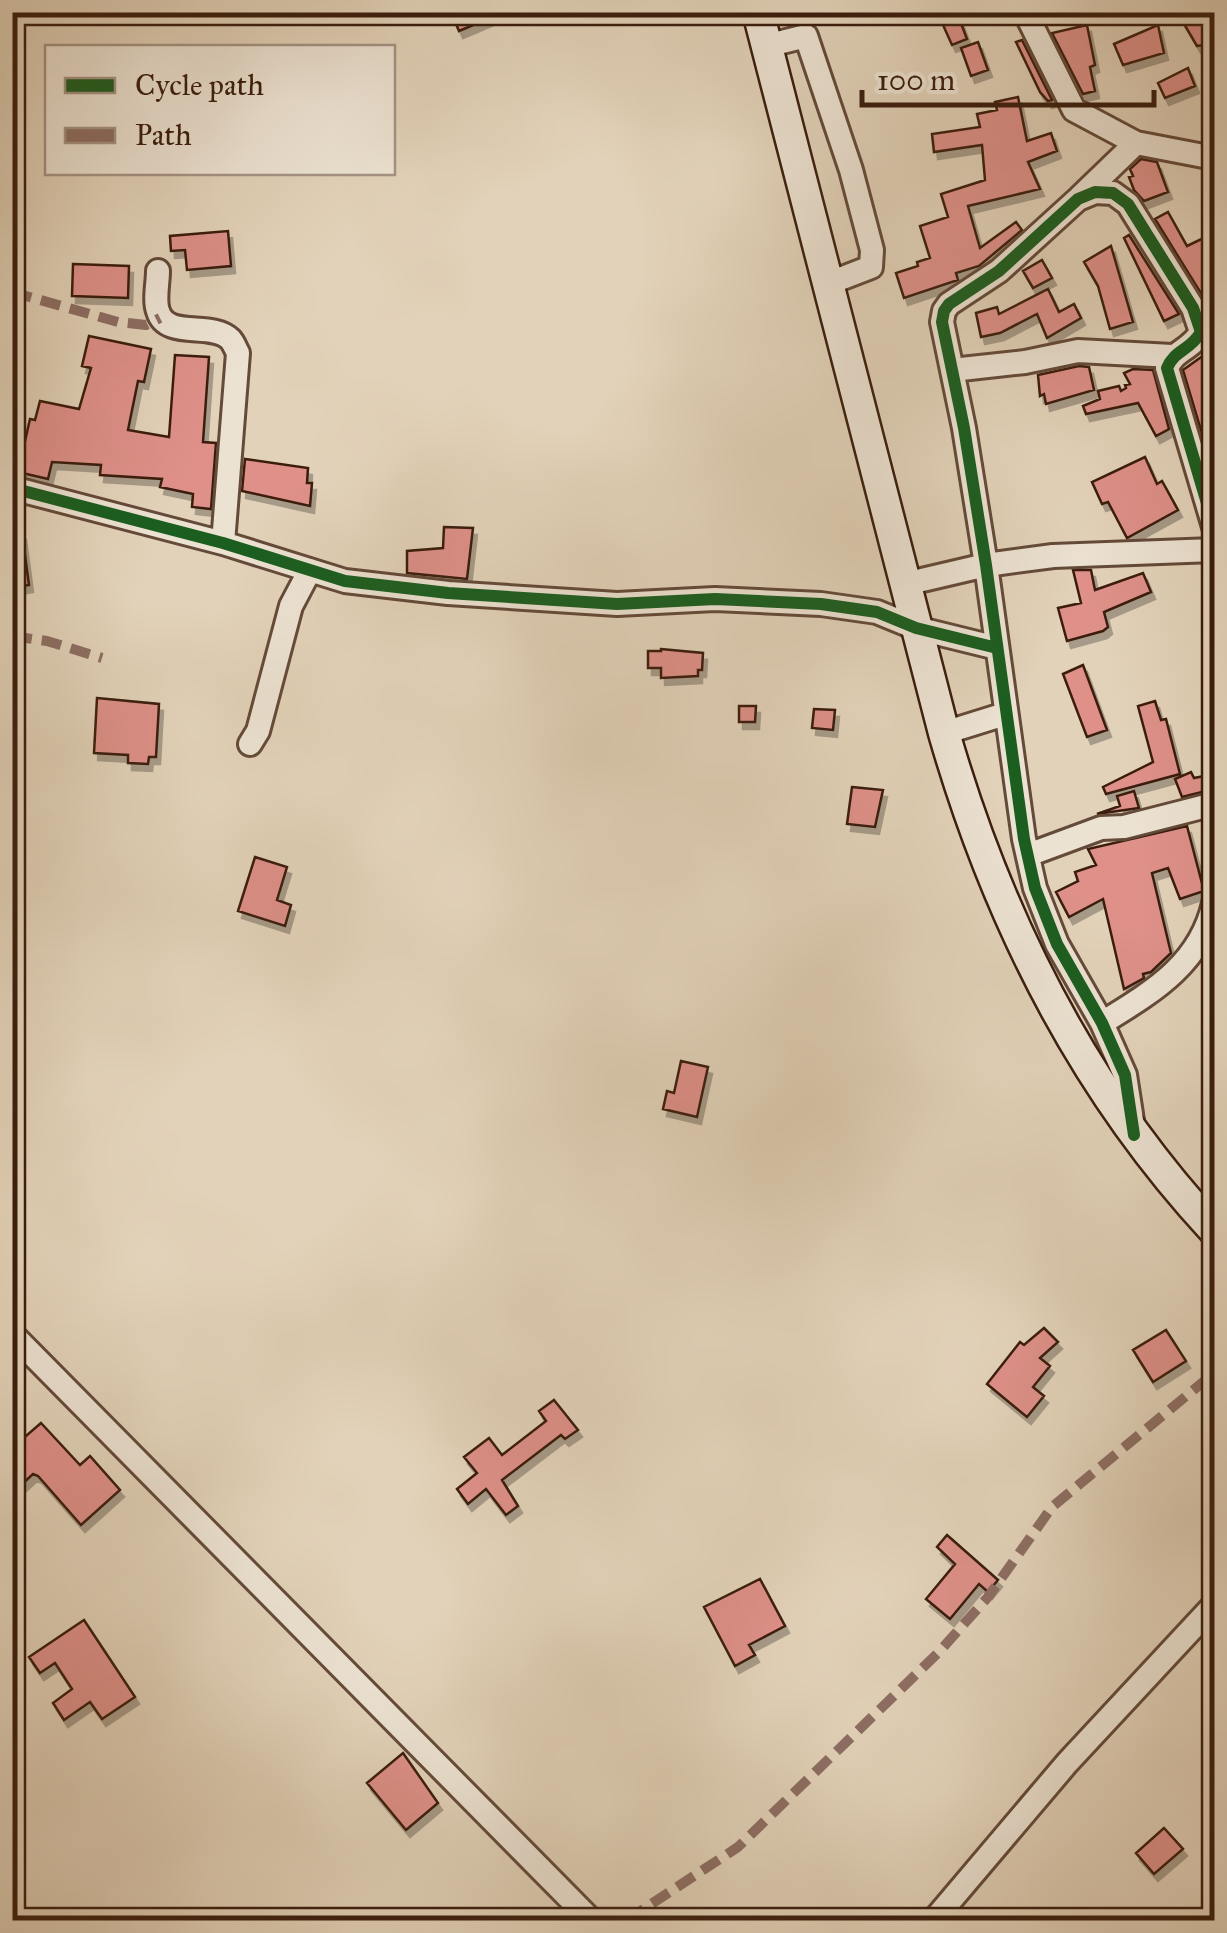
<svg xmlns="http://www.w3.org/2000/svg" width="1227" height="1933" font-family="'IM FELL Great Primer',serif">
  <style>
    .building { fill: #de9089; stroke: #3a1d0e; stroke-width: 2.5; filter: url(#shadow) }
    .lines { fill: none; stroke-linecap: round; stroke-linejoin: round }
    .minor-casing { stroke: #644a39; stroke-width: 28 }
    .secondary-casing { stroke: #3a1d0e; stroke-width: 35 }
    .minor { stroke: #ece2d2; stroke-width: 22 }
    .secondary { stroke: #ece2d2; stroke-width: 30 }
    .quiet { stroke: #8d6e63; stroke-width: 10; stroke-dasharray: 20 10; stroke-linecap: butt }
    .cycleway-casing { stroke: #ece2d2; stroke-width: 19 }
    .cycleway { stroke: #1b5e20; stroke-width: 12 }
  </style>
  <defs>
    <filter id="shadow"><feDropShadow dx="4" dy="7" stdDeviation="0" flood-color="#0004"/></filter>
  </defs>
  <rect width="100%" height="100%" fill="#e2d2b9"/>
  <filter id="stains"><feTurbulence type="fractalNoise" baseFrequency=".002" numOctaves="4"/><feColorMatrix values="0 0 0 0 .2 0 0 0 0 .09 0 0 0 0 .02 0 0 0 .5 -.17"/></filter>
  <radialGradient id="worn" r=".72"><stop offset=".6" stop-color="#630" stop-opacity="0"/><stop offset="1" stop-color="#630" stop-opacity=".3"/></radialGradient>
  <path class="building" d="M 451,12 L 502,12 L 502,13 L 459,31 Z
    M 1177,12 L 1197,12 L 1214,43 L 1197,46 Z
    M 959,18 L 967,39 L 952,45 L 943,25 Z
    M 1087,25 L 1095,65 L 1090,67 L 1095,91 L 1083,94 L 1052,33 Z
    M 1158,25 L 1164,53 L 1123,65 L 1114,44 Z
    M 1022,40 L 1052,100 L 1048,101 L 1040,92 L 1016,42 Z
    M 978,42 L 988,70 L 971,76 L 961,48 Z
    M 1188,68 L 1195,86 L 1165,98 L 1158,83 Z
    M 1018,97 L 1027,141 L 1051,133 L 1057,151 L 1028,162 L 1040,189 L 968,206 L 980,248 L 1016,222 L 1022,230 L 979,266 L 956,273 L 958,280 L 904,298 L 896,273 L 918,266 L 917,262 L 930,258 L 920,226 L 948,217 L 941,194 L 985,180 L 982,145 L 934,152 L 932,134 L 980,127 L 977,114 L 997,110 L 995,102 Z
    M 1141,159 L 1157,162 L 1168,192 L 1144,201 L 1134,190 L 1129,177 L 1133,176 L 1130,169 Z
    M 1168,212 L 1187,246 L 1214,233 L 1214,288 L 1202,295 L 1155,219 Z
    M 228,231 L 231,266 L 187,270 L 185,250 L 171,251 L 170,236 Z
    M 1129,235 L 1179,314 L 1164,321 L 1124,238 Z
    M 1111,246 L 1133,322 L 1110,329 L 1098,286 L 1084,262 Z
    M 1042,260 L 1052,278 L 1033,288 L 1023,271 Z
    M 73,264 L 129,266 L 128,298 L 72,296 Z
    M 1048,289 L 1059,312 L 1074,304 L 1081,318 L 1047,338 L 1037,314 L 1000,333 L 981,337 L 976,313 L 997,307 L 999,314 Z
    M 89,336 L 151,349 L 144,382 L 138,381 L 128,430 L 169,437 L 175,355 L 209,357 L 203,442 L 216,443 L 211,509 L 192,507 L 193,494 L 160,487 L 162,479 L 100,475 L 101,465 L 52,462 L 48,479 L 18,472 L 30,419 L 35,420 L 40,401 L 79,409 L 91,368 L 82,366 Z
    M 1214,348 L 1214,412 L 1206,416 L 1214,438 L 1214,455 L 1209,457 L 1183,370 Z
    M 1079,366 L 1089,367 L 1094,390 L 1046,404 L 1044,394 L 1040,396 L 1038,375 Z
    M 1133,369 L 1153,370 L 1169,429 L 1156,436 L 1138,403 L 1086,414 L 1083,406 L 1100,399 L 1098,391 L 1119,386 L 1121,391 L 1126,388 L 1125,385 L 1130,384 L 1124,373 Z
    M 1145,457 L 1157,484 L 1162,481 L 1178,510 L 1127,538 L 1108,502 L 1102,504 L 1092,482 Z
    M 245,459 L 308,468 L 307,483 L 312,483 L 310,506 L 242,491 Z
    M 444,527 L 473,528 L 467,579 L 407,573 L 407,551 L 443,548 Z
    M 12,533 L 22,533 L 29,585 L 12,588 Z
    M 1073,570 L 1091,570 L 1095,590 L 1143,573 L 1151,592 L 1104,612 L 1108,627 L 1103,631 L 1067,641 L 1058,608 L 1081,603 Z
    M 661,649 L 703,653 L 702,670 L 698,670 L 698,676 L 661,678 L 661,668 L 648,668 L 648,651 L 661,651 Z
    M 1083,665 L 1107,730 L 1087,737 L 1063,674 Z
    M 97,698 L 159,704 L 156,757 L 149,757 L 148,764 L 128,763 L 128,755 L 94,753 Z
    M 1155,701 L 1161,720 L 1166,719 L 1180,774 L 1106,794 L 1103,787 L 1153,762 L 1138,706 Z
    M 739,706 L 756,706 L 755,722 L 739,722 Z
    M 814,709 L 835,710 L 833,730 L 812,728 Z
    M 1191,772 L 1194,778 L 1214,774 L 1214,789 L 1182,797 L 1175,779 Z
    M 852,787 L 883,790 L 875,827 L 847,824 Z
    M 1134,791 L 1139,808 L 1097,814 L 1120,806 L 1117,796 Z
    M 1187,826 L 1204,891 L 1180,899 L 1168,868 L 1152,873 L 1171,953 L 1151,972 L 1143,974 L 1144,978 L 1124,989 L 1103,899 L 1069,917 L 1056,892 L 1078,881 L 1075,872 L 1096,865 L 1088,849 Z
    M 255,857 L 287,867 L 277,900 L 291,905 L 285,926 L 238,911 Z
    M 681,1061 L 708,1067 L 697,1117 L 663,1109 L 667,1091 L 674,1093 Z
    M 1044,1328 L 1058,1342 L 1040,1358 L 1050,1366 L 1033,1387 L 1044,1396 L 1027,1417 L 987,1384 L 1020,1342 L 1024,1345 Z
    M 1166,1330 L 1186,1361 L 1153,1382 L 1133,1350 Z
    M 554,1400 L 578,1430 L 565,1439 L 561,1435 L 502,1480 L 518,1506 L 506,1515 L 486,1489 L 468,1504 L 457,1489 L 477,1473 L 464,1457 L 489,1438 L 502,1455 L 546,1421 L 539,1411 Z
    M 41,1423 L 80,1465 L 90,1456 L 120,1490 L 81,1525 L 38,1476 L 33,1474 L 20,1486 L 12,1478 L 12,1448 Z
    M 947,1535 L 998,1580 L 988,1592 L 979,1584 L 950,1619 L 926,1599 L 955,1564 L 937,1547 Z
    M 760,1579 L 785,1626 L 749,1645 L 755,1655 L 735,1666 L 704,1607 Z
    M 84,1620 L 135,1697 L 102,1719 L 90,1702 L 64,1720 L 53,1703 L 72,1689 L 55,1663 L 40,1673 L 29,1657 Z
    M 403,1753 L 438,1803 L 406,1830 L 367,1783 Z
    M 1164,1828 L 1183,1849 L 1154,1874 L 1136,1853 Z"/>
  <g class="lines">
    <defs>
      <path id="minor" d="M 1025,12 L 1074,110 L 1136,143 L 1214,158
        M 766,46 L 806,36 L 851,170 L 872,250 L 871,267 L 827,284
        M 1080,197 L 1136,143
        M 158,271 C 158,283 154,300 158,311 C 166,340 212,321 230,339 C 234,343 235,348 238,353 L 223,543
        M 952,370 L 1025,362 L 1078,351 L 1172,356
        M 12,488 L 223,543 L 345,581 L 448,593 L 617,604 L 715,599 L 821,604 L 877,612 L 916,628 L 997,648
        M 905,584 L 986,565 L 1053,556 L 1214,550
        M 944,733 L 1005,714
        M 250,744 L 258,731 L 291,606 L 310,570
        M 1028,855 L 1101,828 L 1124,827 L 1214,804
        M 1102,1023 C 1152,992 1200,965 1214,903
        M 1133,1127 L 1125,1075 L 1102,1023 L 1057,944 L 1035,888 L 1024,839 L 986,565 L 964,428 L 942,322 L 944,311 L 949,304 L 999,271 L 1078,199 L 1095,192 L 1113,193 L 1128,204 L 1193,308 L 1201,332 C 1190,351 1175,349 1167,368 L 1214,527
        M 12,1334 L 591,1920
        M 934,1920 L 1067,1763 L 1214,1605"/>
      <path id="secondary" d="M 758,12 L 944,733 C 997,917 1083,1089 1214,1230"/>
    </defs>
    <use href="#minor" class="minor-casing"/>
    <use href="#secondary" class="secondary-casing"/>
    <use href="#minor" class="minor"/>
    <use href="#secondary" class="secondary"/>
    <path class="quiet" d="M 12,292 L 118,322 L 146,325 L 160,318
      M 12,636 L 47,641 L 102,658
      M 627,1920 L 738,1847 L 939,1652 L 988,1597 L 1052,1507 L 1214,1373"/>
    <defs>
      <path id="cycleway" d="M 12,488 L 223,543 L 345,581 L 448,593 L 617,604 L 715,599 L 821,604 L 877,612 L 916,628 L 997,648
        M 1134,1135 L 1125,1075 L 1102,1023 L 1057,944 L 1035,888 L 1024,839 L 986,565 L 964,428 L 942,322 L 944,311 L 949,304 L 999,271 L 1078,199 L 1095,192 L 1113,193 L 1128,204 L 1193,308 L 1201,332 C 1190,351 1175,349 1167,368 L 1214,527"/>
    </defs>
    <use href="#cycleway" class="cycleway-casing"/>
    <use href="#cycleway" class="cycleway"/>
  </g>
  <rect width="1227" height="1933" fill="none" stroke="#e2d2b9" stroke-width="50"/>
  <rect x="15" y="15" width="1197" height="1903" fill="none" stroke="#3a1d0e" stroke-width="5"/>
  <rect x="25" y="25" width="1177" height="1883" fill="none" stroke="#3a1d0e" stroke-width="2.5"/>
  <rect x="45" y="45" width="350" height="130" fill="#ece2d2" stroke="#a59384" stroke-width="2.5"/>
  <rect x="65" y="78" width="50" height="15" fill="#1b5e20" stroke="#a59384" stroke-width="2.5"/>
  <text x="135" y="95" font-size="30" fill="#3a1d0e">Cycle path</text>
  <rect x="65" y="128" width="50" height="15" fill="#8d6e63" stroke="#a59384" stroke-width="2.5"/>
  <text x="135" y="145" font-size="30" fill="#3a1d0e">Path</text>
  <path d="M862 90v15h292v-15" fill="none" stroke="#3a1d0e" stroke-width="5"/>
  <text x="877" y="90" font-size="30" fill="#3a1d0e" stroke="#ece2d2" stroke-width="8" paint-order="stroke">100 m</text>
  <rect width="100%" height="100%" filter="url(#stains)"/>
  <rect width="100%" height="100%" fill="url(#worn)"/>
</svg>
